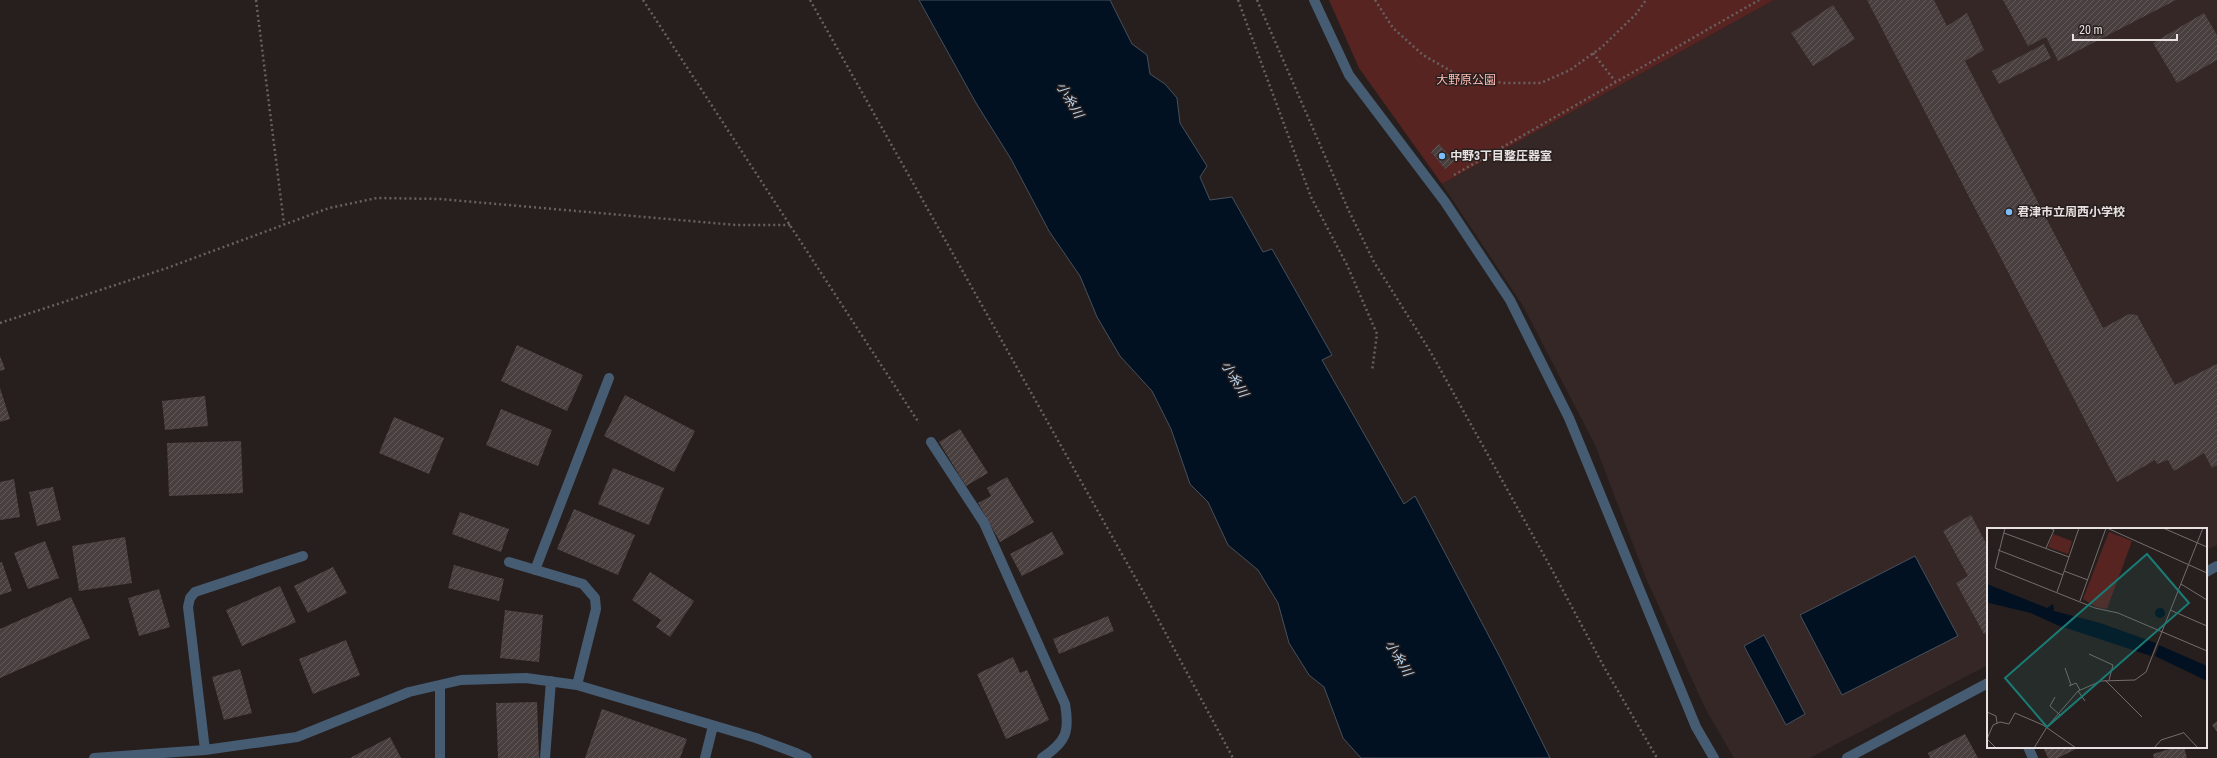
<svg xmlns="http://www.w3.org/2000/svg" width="2217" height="758" font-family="'Roboto Condensed','Noto Sans JP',sans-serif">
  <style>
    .built { fill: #352725 }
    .park { fill: #582422 }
    .water { fill: #021121; stroke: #47505b }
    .building { fill: url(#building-hatch) }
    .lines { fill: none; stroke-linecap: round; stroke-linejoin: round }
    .path { stroke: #686160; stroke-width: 2.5; stroke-dasharray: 2 3; stroke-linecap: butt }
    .minor { stroke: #455c73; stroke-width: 10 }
    .tertiary { stroke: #455c73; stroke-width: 10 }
    .poi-dot { fill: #7dbef9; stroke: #271f1e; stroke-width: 1.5 }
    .labels { text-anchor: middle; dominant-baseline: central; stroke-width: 3; stroke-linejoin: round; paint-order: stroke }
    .park-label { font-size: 12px; fill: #ffbbb5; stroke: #271f1e }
    .poi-label { font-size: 12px; font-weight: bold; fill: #e7e2e1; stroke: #271f1e; text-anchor: start }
    .water-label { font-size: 13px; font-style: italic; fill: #b5d4f2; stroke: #271f1e }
    .inset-road { fill: none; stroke: #746d6c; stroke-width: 1 }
    .view { fill: #1a7b74; fill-opacity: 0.15; stroke: #1a7b74; stroke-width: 2 }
    .inset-edge { fill: none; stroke: #e7e2e1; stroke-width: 2 }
  </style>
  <defs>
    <pattern id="building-hatch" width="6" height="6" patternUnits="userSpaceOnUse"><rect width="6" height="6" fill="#483f3e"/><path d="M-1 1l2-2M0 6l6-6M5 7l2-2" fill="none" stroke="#625a5a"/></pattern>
  </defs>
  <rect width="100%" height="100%" fill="#271f1e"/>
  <path class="built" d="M 1774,0 L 2217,0 L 2217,545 L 2206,550 L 2206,529 L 1988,529 L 1988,665 L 1810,758 L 1734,758 L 1705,708 L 1646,578 L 1595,445 L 1522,304 L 1442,184 Z"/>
  <path class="park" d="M 1329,0 L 1774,0 L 1442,184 L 1359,68 Z"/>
  <path class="water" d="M 919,0 L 1110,0 L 1132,44 L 1147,55 L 1150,74 L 1165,84 L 1177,98 L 1180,123 L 1207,166 L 1200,177 L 1210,200 L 1232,197 L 1263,252 L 1272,249 L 1332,355 L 1322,360 L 1404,504 L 1415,496 L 1502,661 L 1550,758 L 1361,758 L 1343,738 L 1324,687 L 1309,675 L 1289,643 L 1278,603 L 1258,570 L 1228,545 L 1208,502 L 1190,484 L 1171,429 L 1152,391 L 1120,356 L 1097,317 L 1080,276 L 1049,231 L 1011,159 L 976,103 Z
    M 1915,556 L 1958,636 L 1842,695 L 1800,615 Z
    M 1764,635 L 1805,714 L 1786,725 L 1744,646 Z"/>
  <path class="building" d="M 1867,0 L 1934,0 L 1947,26 L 1967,13 L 1984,50 L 1965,61 L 2103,328 L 2129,314 L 2137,315 L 2175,385 L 2217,364 L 2217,465 L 2212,468 L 2204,453 L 2174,471 L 2168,460 L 2157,464 L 2155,460 L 2117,482 Z
    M 2003,0 L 2176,0 L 2058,61 L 2046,37 L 2028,46 Z
    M 1833,5 L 1855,39 L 1813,66 L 1791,33 Z
    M 2204,13 L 2217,35 L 2217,60 L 2177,83 L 2153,43 Z
    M 2044,44 L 2051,58 L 1999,84 L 1992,71 Z
    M 1439,144 L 1454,161 L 1445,169 L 1431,152 Z
    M 517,345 L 583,375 L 567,411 L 501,381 Z
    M 0,356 L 5,369 L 0,371 Z
    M 0,388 L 10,419 L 0,422 Z
    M 625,395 L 695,431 L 674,472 L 604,436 Z
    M 205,396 L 208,426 L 165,430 L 162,401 Z
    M 501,409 L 552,430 L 538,466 L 486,445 Z
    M 394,417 L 444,438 L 429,474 L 379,453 Z
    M 960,429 L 988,473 L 966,486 L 939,442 Z
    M 241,441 L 243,493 L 169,496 L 167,443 Z
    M 613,468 L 664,488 L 649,525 L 598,504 Z
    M 1007,477 L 1034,522 L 1000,542 L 978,503 L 991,496 L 987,488 Z
    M 14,479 L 20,517 L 0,520 L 0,482 Z
    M 53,487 L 61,520 L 37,526 L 29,492 Z
    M 574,509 L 635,535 L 618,575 L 557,549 Z
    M 460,512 L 509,529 L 501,552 L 452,534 Z
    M 1971,515 L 1988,547 L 1988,632 L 1984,634 L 1956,583 L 1968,576 L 1943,531 Z
    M 1052,532 L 1064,554 L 1022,576 L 1010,554 Z
    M 125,537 L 132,583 L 79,591 L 72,546 Z
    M 45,541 L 59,578 L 28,589 L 14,553 Z
    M 2,562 L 12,591 L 0,595 L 0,563 Z
    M 454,565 L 504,579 L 499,601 L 448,588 Z
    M 333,567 L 347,593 L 308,613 L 294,586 Z
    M 650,572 L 694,601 L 670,637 L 656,627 L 661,620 L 632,600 Z
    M 280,586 L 296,622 L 242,646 L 226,610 Z
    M 159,589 L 170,627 L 139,636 L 128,598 Z
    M 71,597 L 90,638 L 0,678 L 0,629 Z
    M 505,610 L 543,615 L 539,662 L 500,658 Z
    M 1108,616 L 1114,631 L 1059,654 L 1053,639 Z
    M 346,640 L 360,675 L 313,694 L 299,659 Z
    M 1013,657 L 1020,673 L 1027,670 L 1049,720 L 1006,739 L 977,674 Z
    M 240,669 L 252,713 L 224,720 L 212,677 Z
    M 537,702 L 539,758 L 498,758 L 496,703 Z
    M 602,709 L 687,739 L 680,758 L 585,758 Z
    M 2217,721 L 2217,732 L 2212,725 Z
    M 1965,734 L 1978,758 L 1930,758 L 1928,753 Z
    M 390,737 L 401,758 L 350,758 Z
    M 2043,747 L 2080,747 L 2058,758 L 2048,758 Z
    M 2176,747 L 2184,747 L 2187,758 L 2154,758 L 2153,754 Z"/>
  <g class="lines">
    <path class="path" d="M 256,0 L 284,224
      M 643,0 L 919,423
      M 810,0 L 1145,595 L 1233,758
      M 1238,0 L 1311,197 L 1347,265 L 1377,334 L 1372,371
      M 1257,0 L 1348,209 L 1374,262 L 1430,351 L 1551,568 L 1604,667 L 1657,758
      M 1375,0 L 1393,28 L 1423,55 L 1456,74 L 1503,83 L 1541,83 L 1570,70 L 1602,47 L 1636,14 L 1646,0
      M 1593,53 L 1615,81
      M 1454,175 L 1759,0
      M 0,323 L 167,268 L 329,208 L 377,198 L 440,199 L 736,225 L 791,225"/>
    <path class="minor" d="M 1314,0 L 1349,75 L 1445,202 L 1510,300 L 1569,418 L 1696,727 L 1714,758
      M 931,442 L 984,523 L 1065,704 C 1070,732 1066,742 1042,758
      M 509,562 L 583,584 L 595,598 L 596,609 L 577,685
      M 535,570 L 609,378
      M 2028,747 L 2033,758
      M 205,750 L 188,607 L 190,598 L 195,592 L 303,556
      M 94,758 L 205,750 L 297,737 L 409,692 L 461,680 L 526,678 L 577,685 L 756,738 L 796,753
      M 440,758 L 440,685
      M 545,758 L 551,681
      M 705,758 L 713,726"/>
    <path class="tertiary" d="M 2206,572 L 2217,566
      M 796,753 L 807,758
      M 1847,758 L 1988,683"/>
  </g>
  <g class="poi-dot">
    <circle cx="1442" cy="156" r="4"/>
    <circle cx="2009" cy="212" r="4"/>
  </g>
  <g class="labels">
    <g class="park-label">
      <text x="1466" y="80">大野原公園</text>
    </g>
    <g class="poi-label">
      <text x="1450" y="156">中野3丁目整圧器室</text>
      <text x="2017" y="212">君津市立周西小学校</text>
    </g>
    <g class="water-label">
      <text transform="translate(1070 100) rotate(59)">小糸川</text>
      <text transform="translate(1235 379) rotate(59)">小糸川</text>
      <text transform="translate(1399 658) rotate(59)">小糸川</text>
    </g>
  </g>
  <g transform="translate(1987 528)">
    <rect width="220" height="220" fill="#271f1e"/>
    <path d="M 66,6 L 85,13 L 81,26 L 61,19 Z" fill="#582422"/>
    <path d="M 122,4 L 145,13 L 120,81 L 109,79 L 96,71 Z" fill="#582422"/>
    <path d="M 0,56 L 60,80 L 66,76 L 67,83 L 113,95 L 169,115 L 164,128 L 70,97 L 44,85 L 2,75 L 0,73 ZM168 85a5 5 0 1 1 10 0a5 5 0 1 1-10 0ZM 172,117 L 220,138 L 220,153 L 168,128 Z" fill="#021121"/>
    <path class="inset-road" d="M 18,0 L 8,40 L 108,80 L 131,85 L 220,123M 120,0 L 220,45M 176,0 L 220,19M 17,5 L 82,29M 59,20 L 67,2 L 63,0M 11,22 L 76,47M 77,43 L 101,52M 194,56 L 220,72M 70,64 L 92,0M 93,73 L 119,0M 183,82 L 220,98M 102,126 L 126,137 L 122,152M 78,140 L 84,157M 118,152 L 155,189M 82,158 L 89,155 L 93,162M 91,163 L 98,173M 68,169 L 63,178 L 73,187M 0,184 L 9,188 L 10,195M 196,204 L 211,220M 0,211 L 6,197 L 13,194 L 22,196 L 28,185 L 56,197 L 89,220M 0,211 L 9,220M 47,220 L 60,199 L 91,163 L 114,153 L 148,152 L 159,144 L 216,0M 167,220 L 174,212 L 196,205"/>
    <path class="view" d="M 160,26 L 202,75 L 60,199 L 18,150 Z"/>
    <rect width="220" height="220" class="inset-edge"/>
  </g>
  <path d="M2073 34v6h104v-6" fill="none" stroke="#e7e2e1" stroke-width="2"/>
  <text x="2079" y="34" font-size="12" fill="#e7e2e1" stroke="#271f1e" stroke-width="3" paint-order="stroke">20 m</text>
</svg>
